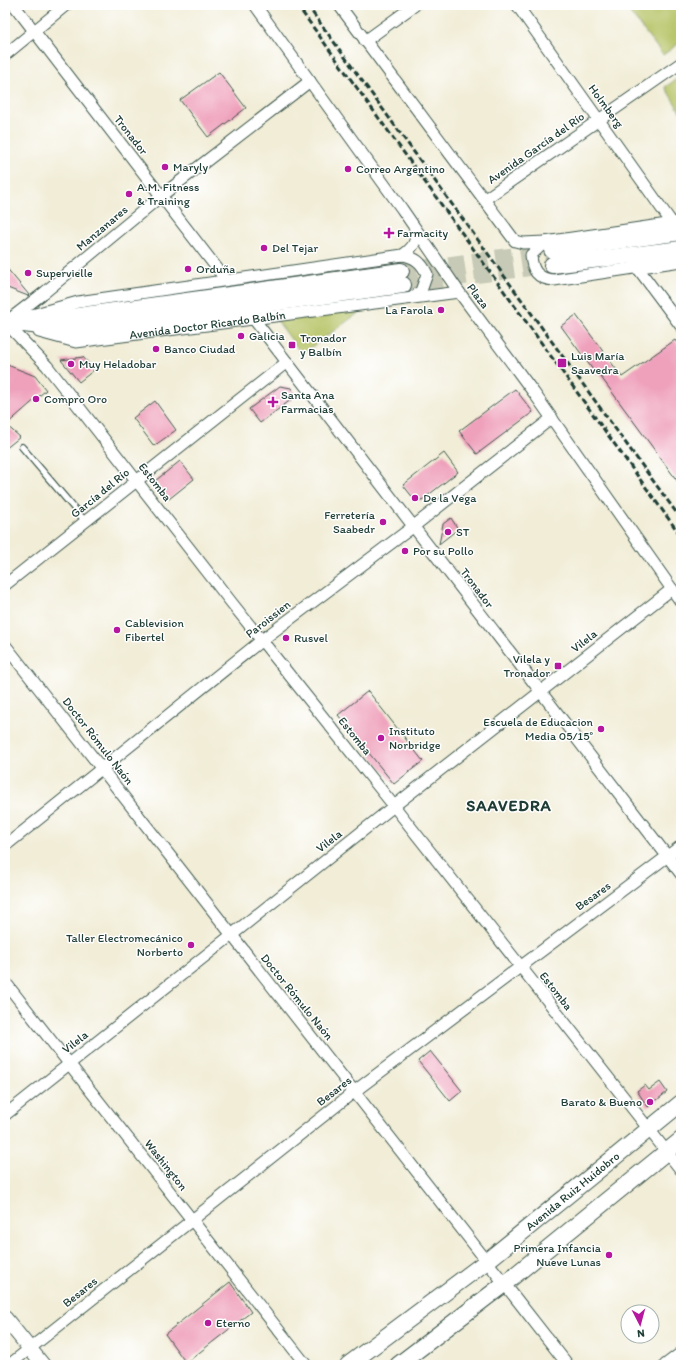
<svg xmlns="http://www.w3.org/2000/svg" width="686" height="1370" font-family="Itim,sans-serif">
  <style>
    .green { fill: #b5c263; stroke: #6a804c }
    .building { fill: #efa1bc }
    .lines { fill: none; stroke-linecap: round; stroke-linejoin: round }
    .secondary-tunnel { stroke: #c7cab6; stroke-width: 16; stroke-dasharray: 16 8; stroke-linecap: butt }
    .service-casing { stroke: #3e574c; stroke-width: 8 }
    .minor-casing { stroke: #3e574c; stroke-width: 13 }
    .tertiary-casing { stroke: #3e574c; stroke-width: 16 }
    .secondary-casing { stroke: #3e574c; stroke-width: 18 }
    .service { stroke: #fff; stroke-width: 5.5 }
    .minor { stroke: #fff; stroke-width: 11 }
    .tertiary { stroke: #fff; stroke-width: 14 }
    .secondary { stroke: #fff; stroke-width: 16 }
    .rail { stroke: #1f3d34; stroke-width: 3; stroke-dasharray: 6 3; stroke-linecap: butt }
    .poi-dot { fill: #b5179e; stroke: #fff; stroke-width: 1.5 }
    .labels { text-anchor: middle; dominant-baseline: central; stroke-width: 3; stroke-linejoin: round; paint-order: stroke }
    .street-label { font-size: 12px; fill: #1f3d34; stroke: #fff }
    .poi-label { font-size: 12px; fill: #1f3d34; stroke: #fff; text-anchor: start }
    .district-label { font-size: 16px; font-weight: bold; letter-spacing: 1px; fill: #1f3d34; stroke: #fff }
  </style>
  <rect width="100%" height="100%" fill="#fff"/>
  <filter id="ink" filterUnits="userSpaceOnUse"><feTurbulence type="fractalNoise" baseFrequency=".025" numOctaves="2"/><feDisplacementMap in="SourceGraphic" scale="8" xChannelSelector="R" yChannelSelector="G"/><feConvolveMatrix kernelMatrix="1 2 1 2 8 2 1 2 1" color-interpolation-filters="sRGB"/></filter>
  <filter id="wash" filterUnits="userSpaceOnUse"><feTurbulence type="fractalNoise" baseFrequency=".012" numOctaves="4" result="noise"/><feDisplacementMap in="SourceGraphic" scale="16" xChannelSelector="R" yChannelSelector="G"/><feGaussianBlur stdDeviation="0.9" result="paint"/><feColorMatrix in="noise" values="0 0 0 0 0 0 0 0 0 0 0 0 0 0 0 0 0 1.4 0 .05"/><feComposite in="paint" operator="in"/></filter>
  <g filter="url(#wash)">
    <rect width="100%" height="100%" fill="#f1edd7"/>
    <path class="green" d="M 624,5 L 681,5 L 681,42 L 663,55 Z
      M 681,76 L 681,113 L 665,87 Z
      M 368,306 L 302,354 L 276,319 Z"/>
    <g id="blocks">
      <path class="building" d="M 219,72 L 246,108 L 208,137 L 180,100 Z
        M 5,266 L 29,295 L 28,296 L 5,287 Z
        M 576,315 L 622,377 L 675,340 L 681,348 L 681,486 L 598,373 L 596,374 L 561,326 Z
        M 83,357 L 94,370 L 79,382 L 61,360 Z
        M 5,364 L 35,376 L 46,390 L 6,425 L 20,437 L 5,449 Z
        M 280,386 L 291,388 L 296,396 L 260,423 L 249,409 Z
        M 515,389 L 533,412 L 477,454 L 459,431 Z
        M 155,401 L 176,430 L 154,446 L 133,418 Z
        M 444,453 L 458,472 L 422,500 L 414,499 L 403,485 Z
        M 180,461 L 194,479 L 169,499 L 155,481 Z
        M 451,518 L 458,529 L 439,544 L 443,524 Z
        M 368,691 L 423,761 L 394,784 L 338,715 Z
        M 430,1051 L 462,1091 L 450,1101 L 418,1061 Z
        M 660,1082 L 667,1092 L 648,1107 L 637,1091 L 645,1085 L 649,1090 Z
        M 230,1282 L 251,1312 L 186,1363 L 165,1334 Z"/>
    </g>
  </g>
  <g filter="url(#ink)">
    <use href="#blocks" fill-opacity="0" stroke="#3e574c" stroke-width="1"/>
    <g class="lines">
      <path class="secondary-tunnel" d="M 401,271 L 552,250
        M 403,285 L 552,265"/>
      <defs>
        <path id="service" d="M 22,447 L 85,521"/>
        <g id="minor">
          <path d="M 14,5 L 226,280"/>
          <path d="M 255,5 L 402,209 L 459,292 L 534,393 L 681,602"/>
          <path d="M 339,5 L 515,241 L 523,243 L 545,242"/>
          <path d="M 517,5 L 672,223"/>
          <path d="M 365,41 L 415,5"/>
          <path d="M 5,55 L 66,5"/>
          <path d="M 485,199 L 681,63"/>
          <path d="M 681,222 L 545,242 L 531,255 C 532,270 537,279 554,280 L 681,261"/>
          <path d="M 403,255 C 412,248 417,243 416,231"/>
          <path d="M 637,267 L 681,326"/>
          <path d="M 253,318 L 681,874"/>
          <path d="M 10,319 L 45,292 L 161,196 L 310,81"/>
          <path d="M 14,320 L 78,302 L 403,255 C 416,258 421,262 427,274 L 421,291 L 413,297"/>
          <path d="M 5,322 L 47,366 L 231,602 L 394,806 L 681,1170"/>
          <path id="s1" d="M 39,332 L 76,342 L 459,292"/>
          <path d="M 5,585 L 287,362"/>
          <path d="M 5,645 L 568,1365"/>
          <path d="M 5,846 L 262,640 L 414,526 L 552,418"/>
          <path d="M 5,982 L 306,1365"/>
          <path d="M 5,1115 L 394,806 L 672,589"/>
          <path d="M 9,1365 L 355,1091 L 681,846"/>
          <path d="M 665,1365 L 681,1353"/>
        </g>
        <path id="tertiary" d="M 5,1318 L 43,1365"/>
        <g id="secondary">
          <path d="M 552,250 L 681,232"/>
          <path d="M 552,265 L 681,249"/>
          <path d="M 39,319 L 78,316 L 401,271"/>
          <path d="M 5,322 L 77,330 L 403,285"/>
          <path id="s2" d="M 348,1365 L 487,1261 L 681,1103"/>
          <path d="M 398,1365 L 504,1284 L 681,1140"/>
        </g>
      </defs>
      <use href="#service" class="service-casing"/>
      <use href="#minor" class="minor-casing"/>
      <use href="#tertiary" class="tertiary-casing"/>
      <use href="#secondary" class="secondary-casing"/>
      <use href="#service" class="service"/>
      <use href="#minor" class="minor"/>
      <use href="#tertiary" class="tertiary"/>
      <use href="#secondary" class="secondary"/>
      <path class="rail" d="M 297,5 L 681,536
        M 307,5 L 681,519"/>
    </g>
  </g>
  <g class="poi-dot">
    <circle cx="165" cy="167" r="4"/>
    <circle cx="348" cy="169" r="4"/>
    <circle cx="129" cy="194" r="4"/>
    <path d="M387 227h4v4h4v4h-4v4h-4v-4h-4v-4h4z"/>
    <circle cx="264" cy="248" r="4"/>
    <circle cx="188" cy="269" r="4"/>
    <circle cx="28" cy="273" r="4"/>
    <circle cx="441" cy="310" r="4"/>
    <circle cx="241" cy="336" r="4"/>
    <rect x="288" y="341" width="8" height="8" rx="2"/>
    <circle cx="156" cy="349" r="4"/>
    <rect x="557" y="358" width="10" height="10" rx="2"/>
    <circle cx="71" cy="364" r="4"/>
    <circle cx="36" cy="399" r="4"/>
    <path d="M271 396h4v4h4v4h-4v4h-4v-4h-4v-4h4z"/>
    <circle cx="415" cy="498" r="4"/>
    <circle cx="383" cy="522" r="4"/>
    <circle cx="448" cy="532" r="4"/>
    <circle cx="405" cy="551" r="4"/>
    <circle cx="117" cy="630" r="4"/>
    <circle cx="286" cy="638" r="4"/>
    <rect x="554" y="662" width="8" height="8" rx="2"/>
    <circle cx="601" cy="729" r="4"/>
    <circle cx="381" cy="738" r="4"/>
    <circle cx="191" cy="945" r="4"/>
    <circle cx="650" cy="1102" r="4"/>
    <circle cx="609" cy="1255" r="4"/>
    <circle cx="208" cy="1323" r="4"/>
  </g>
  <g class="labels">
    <g class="street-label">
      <text transform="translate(606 106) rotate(54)">Holmberg</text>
      <text transform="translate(131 135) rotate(52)">Tronador</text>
      <text transform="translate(536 148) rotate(-35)">Avenida García del Río</text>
      <text transform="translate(102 228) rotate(-40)">Manzanares</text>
      <text transform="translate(478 296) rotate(53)">Plaza</text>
      <text stroke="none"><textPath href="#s1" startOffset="171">Avenida Doctor Ricardo Balbín</textPath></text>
      <text transform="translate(155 482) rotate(52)">Estomba</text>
      <text transform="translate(100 493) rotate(-39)">García del Río</text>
      <text transform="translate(477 588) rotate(53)">Tronador</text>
      <text transform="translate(268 619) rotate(-38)">Paroissien</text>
      <text transform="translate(584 641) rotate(-38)">Vilela</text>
      <text transform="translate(355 736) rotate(51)">Estomba</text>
      <text transform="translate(98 741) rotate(52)">Doctor Rómulo Naón</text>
      <text transform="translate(329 841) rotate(-38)">Vilela</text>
      <text transform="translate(593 896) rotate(-36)">Besares</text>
      <text transform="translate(556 991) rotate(52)">Estomba</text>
      <text transform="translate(297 997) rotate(51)">Doctor Rómulo Naón</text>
      <text transform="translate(75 1042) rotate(-38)">Vilela</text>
      <text transform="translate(334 1091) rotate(-38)">Besares</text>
      <text transform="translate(166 1165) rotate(52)">Washington</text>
      <text stroke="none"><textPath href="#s2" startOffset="284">Avenida Ruiz Huidobro</textPath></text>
      <text transform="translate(80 1292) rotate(-39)">Besares</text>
    </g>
    <g class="poi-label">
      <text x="173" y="167">Maryly</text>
      <text x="356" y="169">Correo Argentino</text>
      <text x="137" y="187">A.M. Fitness<tspan x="137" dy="14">&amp; Training</tspan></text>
      <text x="397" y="233">Farmacity</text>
      <text x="272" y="248">Del Tejar</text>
      <text x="196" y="269">Orduña</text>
      <text x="36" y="273">Supervielle</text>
      <text x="433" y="310" text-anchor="end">La Farola</text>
      <text x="249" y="336">Galicia</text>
      <text x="300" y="338">Tronador<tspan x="300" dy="14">y Balbín</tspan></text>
      <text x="164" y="349">Banco Ciudad</text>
      <text x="571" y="356">Luis María<tspan x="571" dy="14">Saavedra</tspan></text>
      <text x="79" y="364">Muy Heladobar</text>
      <text x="281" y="395">Santa Ana<tspan x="281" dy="14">Farmacias</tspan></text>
      <text x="44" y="399">Compro Oro</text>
      <text x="423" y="498">De la Vega</text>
      <text x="375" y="515" text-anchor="end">Ferretería<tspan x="375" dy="14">Saabedr</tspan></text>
      <text x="456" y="532">ST</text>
      <text x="413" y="551">Por su Pollo</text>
      <text x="125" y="623">Cablevision<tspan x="125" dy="14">Fibertel</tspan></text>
      <text x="294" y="638">Rusvel</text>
      <text x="550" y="659" text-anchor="end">Vilela y<tspan x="550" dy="14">Tronador</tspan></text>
      <text x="593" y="722" text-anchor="end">Escuela de Educacion<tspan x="593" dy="14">Media 05/15°</tspan></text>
      <text x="389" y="731">Instituto<tspan x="389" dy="14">Norbridge</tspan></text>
      <text x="183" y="938" text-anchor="end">Taller Electromecánico<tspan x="183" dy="14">Norberto</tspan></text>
      <text x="642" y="1102" text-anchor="end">Barato &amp; Bueno</text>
      <text x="601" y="1248" text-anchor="end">Primera Infancia<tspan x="601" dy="14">Nueve Lunas</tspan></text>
      <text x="216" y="1323">Eterno</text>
    </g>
    <g class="district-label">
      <text x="509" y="805">SAAVEDRA</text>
    </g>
  </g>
  <rect width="686" height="1370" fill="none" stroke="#fff" stroke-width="20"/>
  <g transform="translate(640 1324) rotate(174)"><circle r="19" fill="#ffffff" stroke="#a5b1ae"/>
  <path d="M0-3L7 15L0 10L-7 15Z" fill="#b5179e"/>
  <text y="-6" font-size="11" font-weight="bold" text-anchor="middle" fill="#1f3d34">N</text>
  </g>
</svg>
